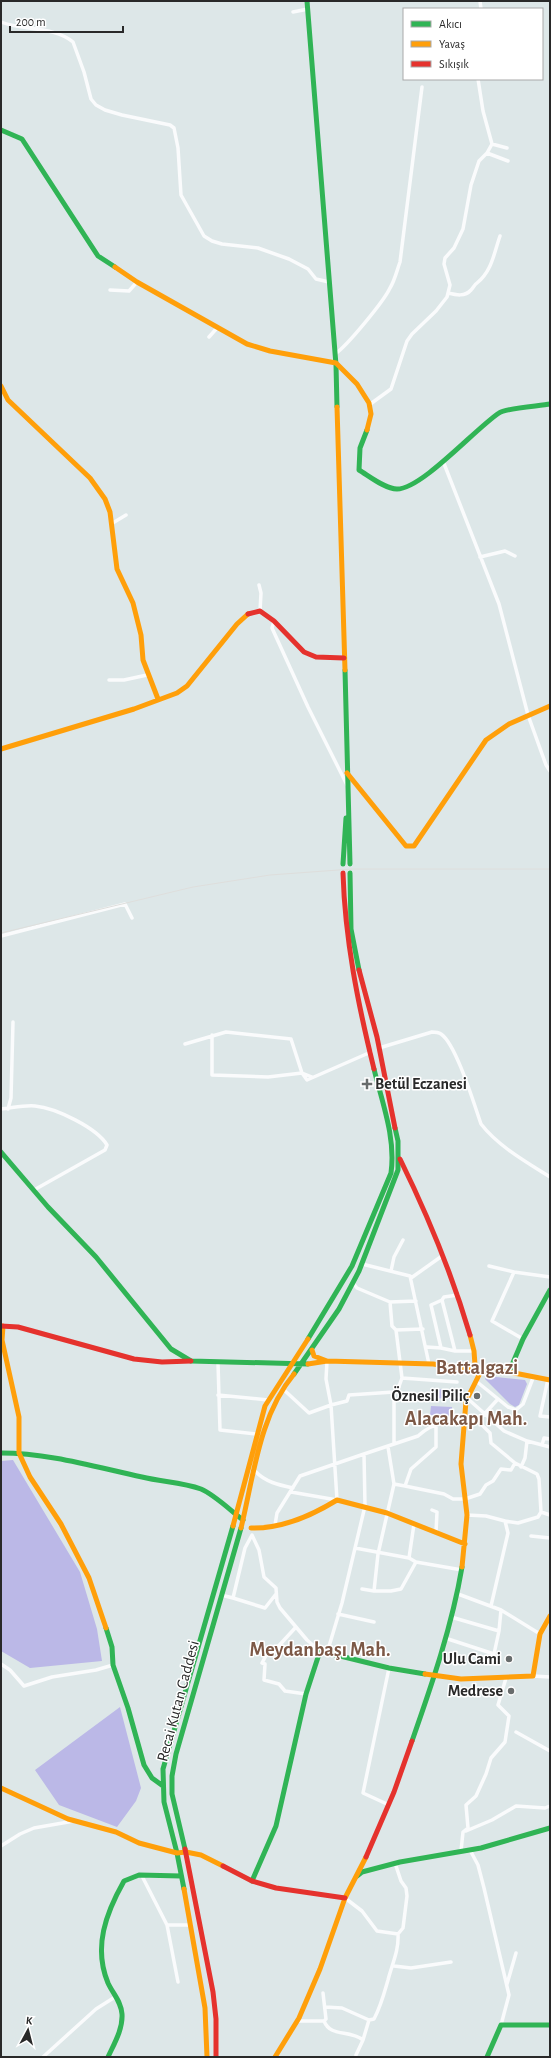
<svg xmlns="http://www.w3.org/2000/svg" width="551" height="2058" font-family="'Alegreya Sans',sans-serif">
  <style>
    .green { fill: #bbb8e7 }
    .lines { fill: none; stroke-linecap: round; stroke-linejoin: round }
    .street { stroke: #fafbfc; stroke-width: 3.5 }
    .fast { stroke: #30b455; stroke-width: 5 }
    .slow { stroke: #ff9f0a; stroke-width: 5 }
    .jam { stroke: #e5322d; stroke-width: 5 }
    .rail { stroke: #dededc; stroke-width: 1 }
    .poi-dot { fill: #686c6c; stroke: #fff; stroke-width: 1.5 }
    .labels { text-anchor: middle; dominant-baseline: central; stroke-width: 3; stroke-linejoin: round; paint-order: stroke }
    .poi-label { font-size: 16px; font-weight: bold; fill: #292929; stroke: #fff; text-anchor: end }
    .street-label { font-size: 16px; fill: #292929; stroke: #fff }
    .district-label { font-size: 20px; font-weight: bold; fill: #7c5846; stroke: #fff }
  </style>
  <rect width="100%" height="100%" fill="#dde7e8"/>
  <path class="green" d="M 487,1376 L 525,1380 L 527,1384 L 519,1405 L 515,1407 L 510,1404 L 485,1379 Z
    M 432,1389 L 453,1390 L 453,1399 L 431,1398 Z
    M 431,1406 L 452,1407 L 452,1416 L 430,1415 Z
    M 13,1460 L 80,1572 L 97,1629 L 102,1661 L 30,1668 L 1,1651 L 1,1461 Z
    M 120,1707 L 141,1788 L 136,1801 L 117,1827 L 59,1805 L 35,1770 Z"/>
  <g class="lines">
    <path class="street" d="M 480,1 L 481,9
      M 293,12 L 308,9
      M 1,22 C 23,31 54,26 73,42 L 84,72 L 91,99 L 96,105 L 105,110 L 122,115 L 170,125 L 174,128 L 178,148 L 181,195 L 204,236 L 212,241 L 222,244 L 258,248 L 289,259 L 308,269 L 316,279 L 329,282
      M 492,144 L 507,148
      M 487,153 L 508,161
      M 110,290 L 129,291 L 137,282
      M 448,293 C 456,295 465,297 471,290 C 473,288 475,284 477,283 C 492,271 494,253 500,236
      M 209,337 L 217,328
      M 335,354 C 347,346 384,301 390,288 C 395,280 397,270 400,262 L 422,87
      M 369,405 L 391,389 L 407,341 L 412,334 L 436,311 L 447,297 L 450,285 L 444,264 L 445,258 L 454,248 L 463,229 L 471,185 L 479,161 L 487,153 L 492,144 L 483,111 L 478,79
      M 443,461 L 499,604 L 528,715 L 546,765 L 550,771
      M 111,524 L 126,515
      M 480,557 L 505,551 L 515,556
      M 259,585 L 261,593 L 260,611
      M 274,621 L 272,628 L 308,707 L 347,785
      M 109,680 L 124,680 L 147,675
      M 1,936 L 125,904 L 132,918
      M 212,1035 L 212,1075 L 268,1077 L 302,1073 L 312,1077
      M 185,1044 L 226,1032 L 291,1039 L 302,1073 L 307,1080 L 371,1052
      M 379,1048 L 432,1032 C 435,1032 438,1032 441,1034 C 456,1044 474,1104 481,1124 C 498,1146 526,1162 550,1177
      M 1,1109 C 12,1108 24,1105 35,1106 C 56,1108 97,1128 107,1145 L 105,1150 L 34,1190
      M 8,1109 L 11,1098 L 13,1022
      M 362,1264 L 410,1276 L 429,1364
      M 489,1266 L 514,1272
      M 391,1271 L 394,1257 L 403,1240
      M 411,1278 L 442,1256
      M 353,1283 L 357,1288 L 390,1302 L 416,1301
      M 442,1300 L 444,1297 L 458,1295
      M 390,1302 L 392,1326 L 396,1330
      M 523,1339 L 492,1321 L 514,1272 L 550,1277
      M 427,1347 L 441,1348 L 431,1305 L 442,1300 L 455,1351 L 474,1351
      M 441,1348 L 455,1351
      M 327,1361 L 326,1379 L 331,1405 L 347,1401 L 349,1395 L 394,1392 L 394,1444
      M 218,1363 L 220,1430 L 257,1434
      M 402,1378 L 457,1382
      M 548,1379 L 540,1416 L 550,1417
      M 476,1381 L 508,1407 L 516,1410 L 523,1404 L 533,1378
      M 283,1389 L 309,1413 L 331,1405 L 337,1500 L 291,1492
      M 394,1392 L 397,1392 L 402,1378 L 396,1330 L 423,1329
      M 218,1395 L 268,1400
      M 467,1398 L 504,1431 L 527,1441
      M 478,1421 L 490,1433 L 491,1443 L 515,1463 L 537,1474 L 539,1479 L 541,1512 L 538,1517 L 518,1523 L 505,1521
      M 436,1424 L 436,1447 L 411,1469 L 405,1486 L 444,1494 L 453,1499 L 465,1499 L 480,1494 L 486,1485 L 493,1481 L 501,1469 L 511,1470 L 515,1463
      M 542,1445 L 544,1438 L 550,1439
      M 388,1447 L 394,1484
      M 521,1467 L 525,1458 L 527,1441 L 550,1447
      M 255,1471 C 265,1482 279,1485 293,1488
      M 405,1486 L 394,1484 L 378,1554 L 374,1591 L 391,1591 L 401,1589 L 416,1562
      M 432,1510 L 437,1512 L 436,1532
      M 541,1512 L 550,1515
      M 467,1515 L 486,1516 L 505,1521 L 508,1533 L 491,1606
      M 414,1524 L 409,1558 L 416,1562 L 462,1570
      M 275,1525 L 277,1513 L 300,1476 L 364,1454
      M 531,1536 L 550,1538
      M 355,1548 L 409,1558
      M 362,1589 L 374,1591
      M 458,1594 L 501,1610 L 540,1634
      M 221,1595 L 233,1598 L 245,1548 L 252,1535 L 259,1550 L 264,1577 L 276,1588 L 277,1602 L 280,1608 L 307,1640 L 320,1651
      M 233,1598 L 265,1608 L 276,1594
      M 338,1614 L 374,1622
      M 451,1617 L 499,1631 L 501,1610
      M 296,1627 L 274,1651 L 269,1650 L 262,1663 L 265,1664 L 264,1680 L 279,1684 L 285,1691 L 306,1694
      M 445,1638 L 494,1654 L 499,1631
      M 327,1653 L 342,1603 L 365,1506 L 364,1454 L 418,1436 C 435,1420 456,1420 478,1421 L 498,1399
      M 1,1664 L 10,1670 L 24,1686 L 52,1677 L 96,1670 L 113,1665
      M 533,1676 L 550,1677
      M 516,1732 L 550,1751
      M 389,1805 L 363,1793 L 389,1668
      M 466,1831 L 492,1820 L 516,1806 L 545,1808 L 550,1806
      M 1,1846 L 20,1834 L 34,1828 L 74,1821
      M 470,1850 L 478,1865 L 484,1888 L 509,1995 L 501,2025
      M 461,1851 L 463,1832 L 468,1828 L 466,1805 L 476,1796 L 486,1774 L 491,1758 L 505,1742 L 509,1716 L 498,1705 L 506,1678
      M 395,1863 L 401,1881 L 406,1888 L 407,1896 L 403,1928 L 398,1934
      M 142,1876 L 167,1925 L 178,1982
      M 167,1925 L 191,1925
      M 394,1966 L 411,1968 L 451,1962
      M 507,1984 L 516,1953
      M 323,1993 L 326,2019 L 324,2021
      M 325,2007 L 342,2008 L 369,2020 L 374,2019 C 381,2006 384,1994 388,1980 C 392,1964 399,1951 398,1934 L 377,1931 L 362,1911 L 345,1898
      M 297,2021 L 324,2021 C 331,2038 349,2029 363,2040 L 356,2055
      M 363,2040 L 369,2020
      M 43,2057 L 96,2009 L 115,1997"/>
    <path class="fast" d="M 307,1 L 336,365 L 337,407
      M 1,130 L 22,139 L 98,256 L 115,267
      M 367,430 L 360,448 L 359,470 C 369,476 385,489 397,489 C 422,489 476,428 499,413 C 506,408 540,406 550,404
      M 345,670 L 350,864
      M 343,864 L 346,818
      M 350,873 L 351,929 L 359,970
      M 1,1152 L 48,1207 L 96,1257 L 171,1349 L 191,1361 L 308,1364
      M 308,1339 L 352,1266 L 391,1173 C 396,1138 382,1102 374,1069
      M 509,1372 L 523,1339 L 550,1290
      M 294,1374 L 339,1309 L 359,1271 L 398,1170 L 398,1141 L 395,1128
      M 1,1453 C 49,1453 95,1467 142,1477 C 162,1482 182,1482 201,1489 C 215,1495 231,1511 243,1520
      M 106,1628 L 112,1647 L 113,1665 L 128,1708 L 144,1765 L 152,1778 L 163,1786
      M 412,1741 C 432,1684 452,1626 462,1567
      M 185,1849 L 172,1794 L 172,1776 L 176,1754 L 241,1528
      M 357,1876 L 362,1872 L 400,1862 L 481,1848 L 550,1828
      M 252,1881 L 276,1826 L 306,1694 L 320,1651 L 389,1668 L 425,1674
      M 184,1889 L 177,1853 L 164,1802 L 163,1769 L 233,1526
      M 108,2057 C 114,2044 123,2029 122,2014 C 121,2001 113,1994 108,1983 C 93,1947 106,1913 124,1881 L 139,1875 L 181,1876
      M 487,2057 L 501,2025 L 550,2025"/>
    <path class="slow" d="M 115,267 L 137,282 L 247,344 L 270,351 L 336,363 L 357,384 L 369,403 L 371,414 L 367,430
      M 1,386 L 8,400 L 90,478 L 105,499 L 110,512 L 117,569 L 133,603 L 141,635 L 143,660 L 158,699
      M 337,407 L 345,670
      M 1,749 L 134,709 L 177,693 L 187,686 L 237,624 L 248,614
      M 347,773 L 406,846 L 414,846 L 486,740 L 509,724 L 550,706
      M 3,1326 L 2,1340 L 19,1417 L 19,1453 L 30,1477 L 61,1524 L 89,1578 L 106,1628
      M 312,1350 L 314,1356 L 327,1361
      M 308,1364 L 327,1361 L 433,1364 L 481,1371 L 509,1372 L 550,1380
      M 233,1526 L 265,1406 L 308,1339
      M 241,1528 C 254,1475 259,1416 294,1374
      M 251,1528 C 282,1529 311,1516 337,1500 L 387,1513 L 465,1544
      M 462,1567 L 467,1515 L 461,1464 L 466,1401 L 481,1371 L 475,1365 L 474,1351 L 470,1335
      M 425,1674 L 461,1679 L 533,1676 L 540,1634 L 550,1616
      M 1,1788 L 68,1819 L 116,1832 L 139,1843 L 177,1853 L 186,1852 L 201,1855 L 223,1866
      M 184,1889 L 205,2008 L 207,2057
      M 275,2057 L 299,2018 L 320,1969 L 345,1898 L 366,1857"/>
    <path class="jam" d="M 248,614 L 260,611 L 274,621 L 304,652 L 316,657 L 344,658
      M 343,873 C 345,940 358,1004 374,1069
      M 359,970 L 377,1037 L 395,1128
      M 400,1159 C 428,1216 452,1274 470,1335
      M 1,1326 L 18,1327 L 134,1359 L 162,1362 L 191,1361
      M 185,1849 L 213,1992 L 216,2019 L 216,2057
      M 366,1857 L 394,1792 L 412,1741
      M 223,1866 L 252,1881 L 276,1888 L 345,1898"/>
    <path class="rail" d="M 1,933 L 193,887 L 270,875 L 352,869 L 550,869"/>
  </g>
  <g class="poi-dot">
    <path d="M365 1078h4v4h4v4h-4v4h-4v-4h-4v-4h4z"/>
    <circle cx="477" cy="1396" r="4"/>
    <circle cx="509" cy="1659" r="4"/>
    <circle cx="511" cy="1691" r="4"/>
  </g>
  <g class="labels">
    <g class="poi-label">
      <text x="375" y="1084" text-anchor="start">Betül Eczanesi</text>
      <text x="469" y="1396">Öznesil Piliç</text>
      <text x="501" y="1659">Ulu Cami</text>
      <text x="503" y="1691">Medrese</text>
    </g>
    <g class="street-label">
      <text transform="translate(178 1701) rotate(-75)">Recai Kutan Caddesi</text>
    </g>
    <g class="district-label">
      <text x="477" y="1368">Battalgazi</text>
      <text x="466" y="1419">Alacakapı Mah.</text>
      <text x="320" y="1650">Meydanbaşı Mah.</text>
    </g>
  </g>
  <rect width="551" height="2058" fill="none" stroke="#292929" stroke-width="4"/>
  <rect x="403" y="8" width="140" height="72" fill="#ffffff" stroke="#a9a9a9"/>
  <rect x="411" y="21" width="20" height="6" fill="#30b455" stroke="#a9a9a9"/>
  <text x="439" y="28" font-size="12" fill="#292929">Akıcı</text>
  <rect x="411" y="41" width="20" height="6" fill="#ff9f0a" stroke="#a9a9a9"/>
  <text x="439" y="48" font-size="12" fill="#292929">Yavaş</text>
  <rect x="411" y="61" width="20" height="6" fill="#e5322d" stroke="#a9a9a9"/>
  <text x="439" y="68" font-size="12" fill="#292929">Sıkışık</text>
  <g transform="translate(28 2030) rotate(7)" stroke="#ffffff" stroke-width="3" paint-order="stroke">
  <path d="M0-3L7 15L0 10L-7 15Z" fill="#292929"/>
  <text y="-6" font-size="11" font-weight="bold" text-anchor="middle" fill="#292929">K</text>
  </g>
  <path d="M10 26v6h113v-6" fill="none" stroke="#292929" stroke-width="2"/>
  <text x="16" y="26" font-size="12" fill="#292929" stroke="#ffffff" stroke-width="3" paint-order="stroke">200 m</text>
</svg>
